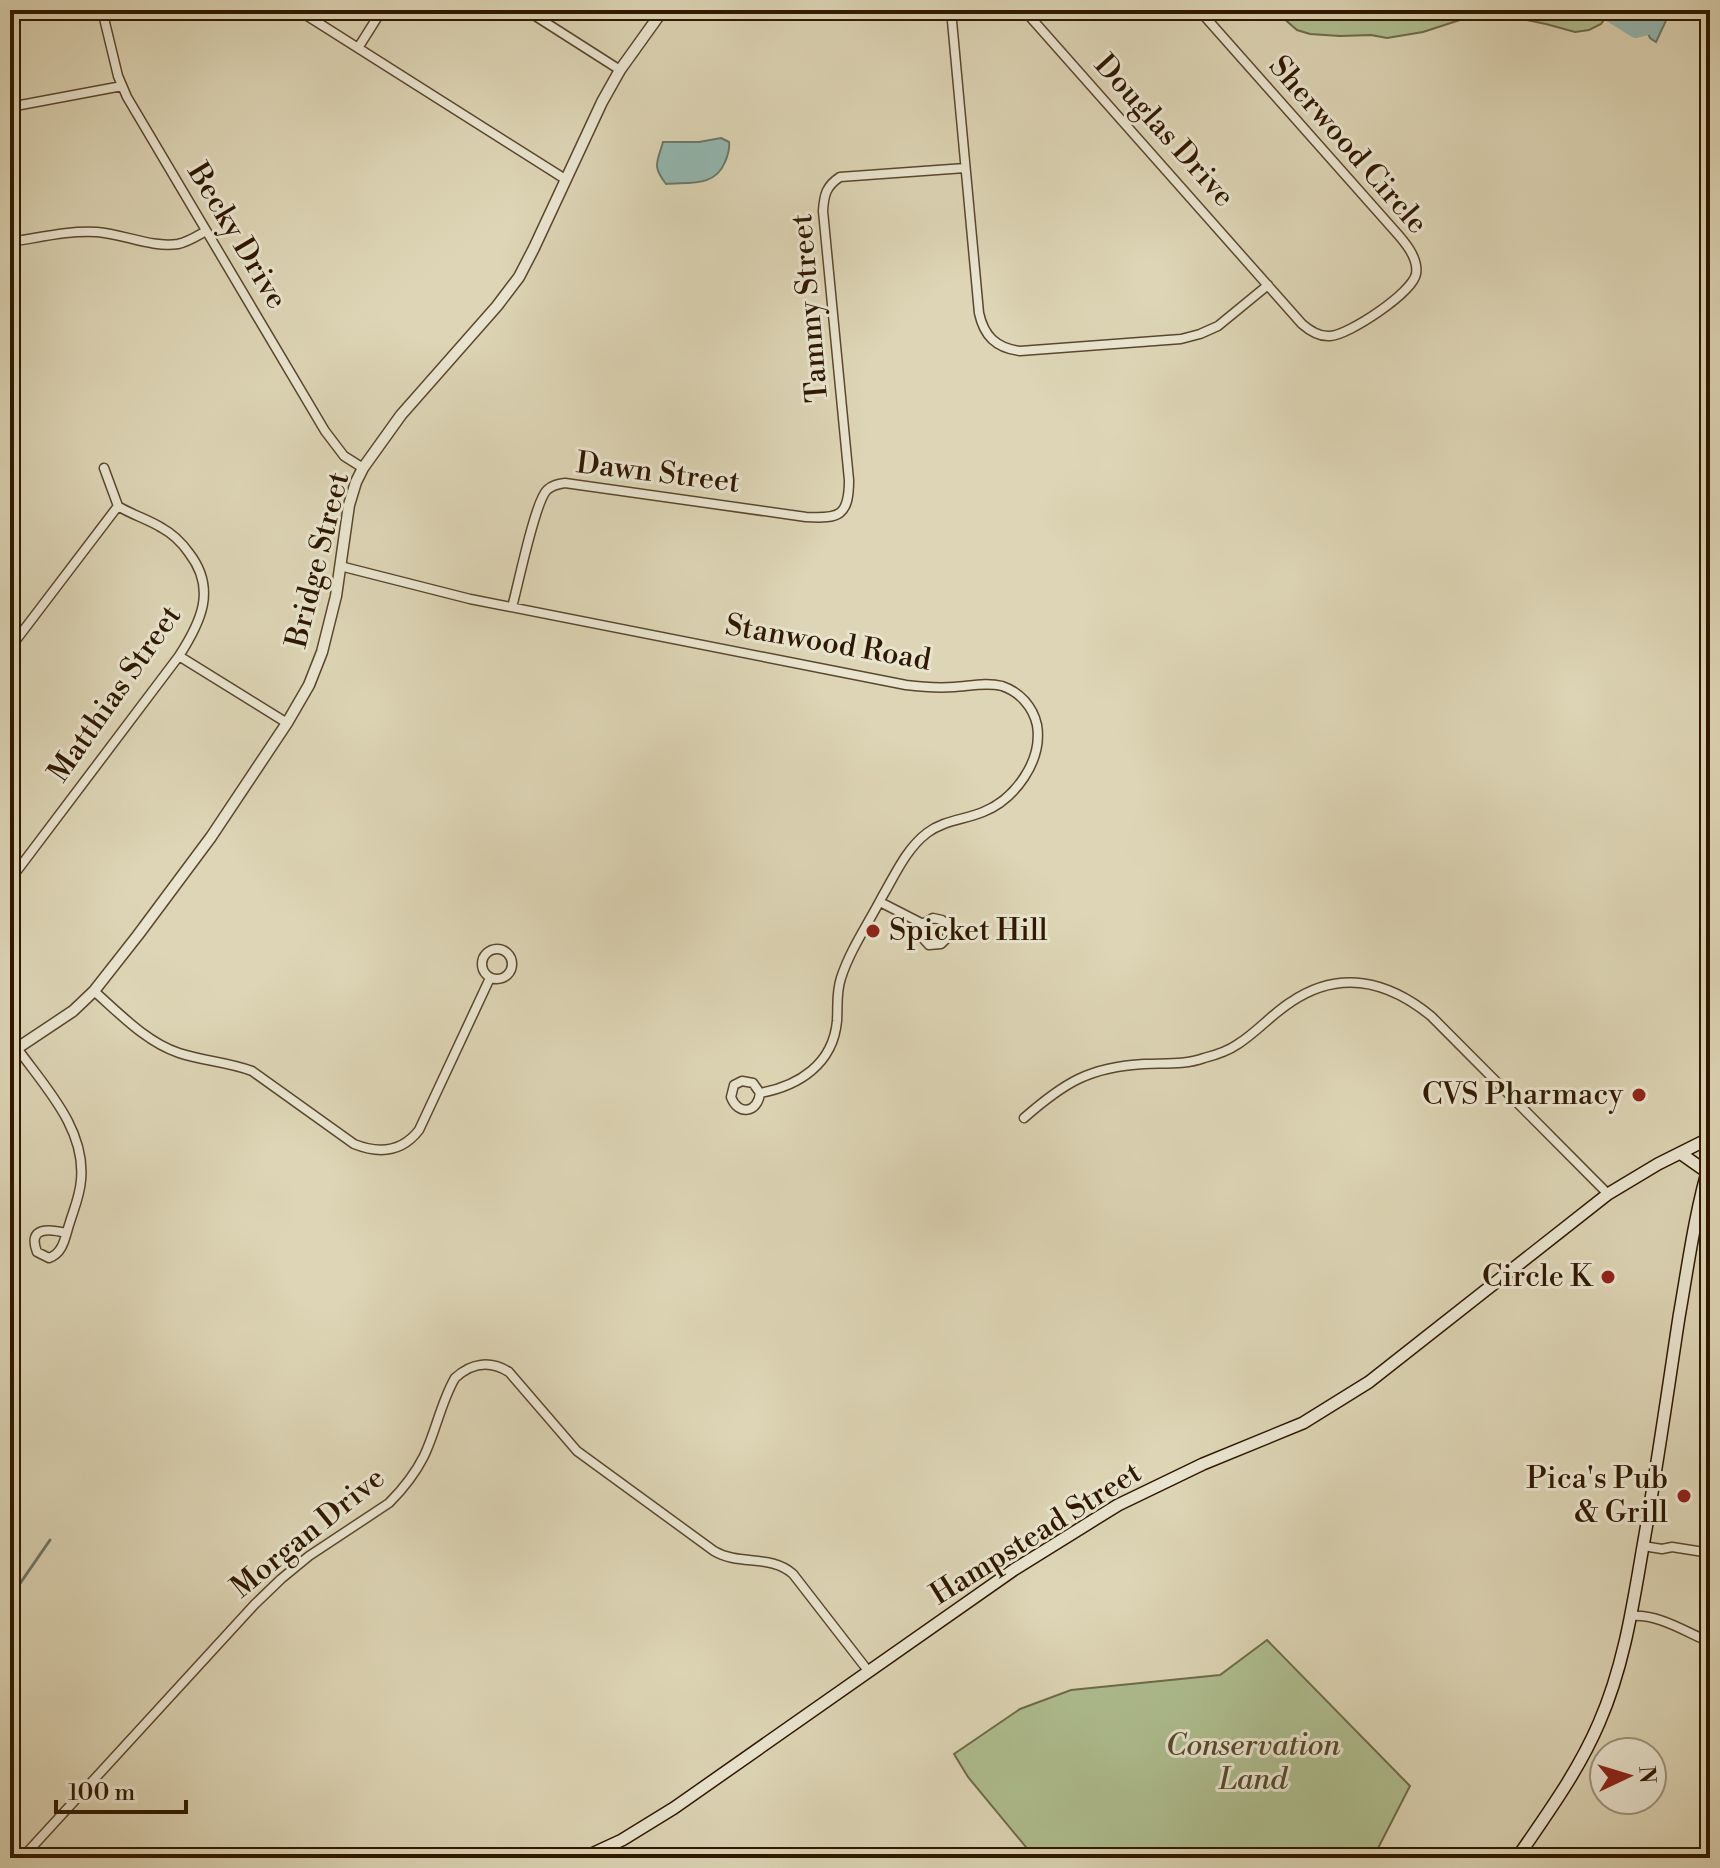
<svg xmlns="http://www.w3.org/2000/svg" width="1720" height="1868" font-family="'Libre Bodoni',serif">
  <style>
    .green { fill: #aebe90; stroke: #6e6b48; stroke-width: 2 }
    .water { fill: #93b8b1; stroke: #6b786a; stroke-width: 2 }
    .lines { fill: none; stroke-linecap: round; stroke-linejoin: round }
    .stream { stroke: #6b786a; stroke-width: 3 }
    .river { stroke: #93b8b1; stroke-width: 16 }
    .minor-casing { stroke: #5a472d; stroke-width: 11 }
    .tertiary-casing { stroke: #5a472d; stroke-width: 13 }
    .secondary-casing { stroke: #2f1800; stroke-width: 14 }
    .minor { stroke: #e9e4cf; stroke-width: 8 }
    .tertiary { stroke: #e9e4cf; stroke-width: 10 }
    .secondary { stroke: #e9e4cf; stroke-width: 11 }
    .poi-dot { fill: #8f2418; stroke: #e9e4cf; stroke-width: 3 }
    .labels { text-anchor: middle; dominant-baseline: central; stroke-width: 6; stroke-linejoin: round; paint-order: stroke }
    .street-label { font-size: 30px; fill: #2f1800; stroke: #e9e4cf }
    .poi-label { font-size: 30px; fill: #2f1800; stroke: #e9e4cf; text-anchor: end }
    .park-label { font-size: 30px; font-style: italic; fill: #554a2b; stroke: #e9e4cf }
  </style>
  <rect width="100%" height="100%" fill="#ddd5b5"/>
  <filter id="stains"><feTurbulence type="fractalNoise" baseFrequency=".0025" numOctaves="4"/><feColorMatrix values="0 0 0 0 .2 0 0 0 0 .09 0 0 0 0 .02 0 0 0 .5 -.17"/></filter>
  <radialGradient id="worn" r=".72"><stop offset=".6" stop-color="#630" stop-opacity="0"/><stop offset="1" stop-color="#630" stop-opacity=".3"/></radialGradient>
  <path class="green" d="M 1274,10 L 1611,10 L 1601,24 L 1589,30 L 1575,32 L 1546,24 L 1498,14 L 1463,19 L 1423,32 L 1387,38 L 1371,35 L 1340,36 L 1310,34 L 1297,30 Z
    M 1267,1640 L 1410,1786 L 1373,1858 L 1035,1858 L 968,1777 L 954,1754 L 1020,1709 L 1071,1690 L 1220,1675 Z"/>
  <path class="water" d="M 1654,10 L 1684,10 L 1669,14 L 1656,42 L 1650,38 L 1644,24 Z
    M 721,138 L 729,142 C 730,149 728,155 725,162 C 715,187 690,182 666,184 C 652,166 657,163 663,142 L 699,142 Z"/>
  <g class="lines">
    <path class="stream" d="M 10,1598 L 50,1540"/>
    <path class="river" d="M 1604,10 L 1636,30 L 1651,26 L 1663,10"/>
    <defs>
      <path id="minor" d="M 102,10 L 118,76 L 127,97 L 325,431 L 344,456 L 363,468
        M 298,10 L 565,179
        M 526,10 L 620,70
        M 951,10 L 979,313 C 984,336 996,348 1020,351 L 1181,339 L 1200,334 L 1218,326 L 1268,285
        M 1024,10 L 1302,324 C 1310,331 1319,337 1330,336 C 1349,335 1412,293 1416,274 C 1419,258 1404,241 1394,230 L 1199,10
        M 358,48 L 382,10
        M 10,107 L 122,86
        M 10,242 C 38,238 69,230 97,232 C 124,234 151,248 178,244 C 188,242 197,236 206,231
        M 340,566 L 470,599 L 906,685 C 922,687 938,688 954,687 C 970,686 986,682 1002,686 C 1020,692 1033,707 1037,725 C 1043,761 1015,799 983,812 C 964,820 944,820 927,833 C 906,849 895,875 882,897 C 868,924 850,950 841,978 C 836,993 838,1006 837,1021 C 833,1064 799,1086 760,1093 C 758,1113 738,1116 731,1097 L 734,1085 L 742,1081 L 753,1083 L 760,1093
        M 512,607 C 518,586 535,501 547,490 C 552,485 558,484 565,483 L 806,517 C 839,519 849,516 849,480 L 823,211 C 824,195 826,186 840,177 L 965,168
        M 10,648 L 118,506
        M 179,656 L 287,723
        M 10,880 L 179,656 C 201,622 217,589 189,553 C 182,543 173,534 162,528 C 148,519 132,515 118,506 L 104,468
        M 880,902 L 923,924 L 933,918 L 942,920 L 948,926 L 947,938 L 941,944 L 929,945 L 921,936 L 923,924
        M482 964a15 15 0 1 1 30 0a15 15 0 1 1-30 0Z
        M 94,991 C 119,1013 146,1042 179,1053 C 203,1061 228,1062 252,1071 L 354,1144 C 379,1154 402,1152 419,1130 L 490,978
        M 17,1048 C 45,1087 86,1129 81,1180 C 80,1195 74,1209 70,1222 C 65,1236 64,1253 49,1258 L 37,1252 C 27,1226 50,1229 66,1233
        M 1024,1118 C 1064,1083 1089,1067 1144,1064 C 1164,1063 1185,1065 1204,1058 C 1216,1055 1228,1051 1238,1044 C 1257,1032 1272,1014 1291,1002 C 1340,969 1388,981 1431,1016 L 1608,1194
        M 1643,1546 L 1662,1549 L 1672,1547 L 1710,1553
        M 1631,1616 C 1660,1614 1685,1632 1710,1642
        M 22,1858 L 255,1604 L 281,1579 L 309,1556 L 389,1503 C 403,1489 415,1474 424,1456 C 436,1431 441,1402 455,1378 C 471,1363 490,1360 509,1372 L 577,1451 L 714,1551 C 739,1566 771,1554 793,1574 L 869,1672"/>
      <path id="tertiary" d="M 10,1053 L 73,1011 L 94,991 L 138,935 L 211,837 L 287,723 L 309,685 L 322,652 L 336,596 L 349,505 L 356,482 L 363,468 L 401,415 L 497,306 L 519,277 L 534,248 L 602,102 L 620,70 L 663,10"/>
      <path id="secondary" d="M 1710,10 L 1710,11
        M 1680,1153 L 1707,1172
        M 583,1858 L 622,1840 L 674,1808 L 1015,1569 L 1089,1523 L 1118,1505 L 1203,1464 L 1303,1423 L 1369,1382 L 1608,1194 L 1658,1164 L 1710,1138
        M 1517,1858 C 1547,1814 1578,1772 1599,1723 C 1623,1668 1632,1611 1642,1552 C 1656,1474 1667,1396 1679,1317 C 1688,1266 1695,1212 1710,1162"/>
    </defs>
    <use href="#minor" class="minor-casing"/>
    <use href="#tertiary" class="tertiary-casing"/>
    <use href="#secondary" class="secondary-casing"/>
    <use href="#minor" class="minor"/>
    <use href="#tertiary" class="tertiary"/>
    <use href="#secondary" class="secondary"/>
  </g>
  <g class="poi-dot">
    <circle cx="873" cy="931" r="8"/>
    <circle cx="1639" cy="1095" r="8"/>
    <circle cx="1608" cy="1277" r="8"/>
    <circle cx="1684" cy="1496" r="8"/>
  </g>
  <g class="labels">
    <g class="street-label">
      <text transform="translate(1164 131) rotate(48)">Douglas Drive</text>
      <text transform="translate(1348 145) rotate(49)">Sherwood Circle</text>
      <text transform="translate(237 236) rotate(59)">Becky Drive</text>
      <text transform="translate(810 308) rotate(-95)">Tammy Street</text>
      <text transform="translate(658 473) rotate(7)">Dawn Street</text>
      <text transform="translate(318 560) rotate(-76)">Bridge Street</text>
      <text transform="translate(828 643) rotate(10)">Stanwood Road</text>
      <text transform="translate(115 694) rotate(-55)">Matthias Street</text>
      <text transform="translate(308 1533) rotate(-39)">Morgan Drive</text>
      <text transform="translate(1036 1534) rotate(-32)">Hampstead Street</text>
    </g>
    <g class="poi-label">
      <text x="889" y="931" text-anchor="start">Spicket Hill</text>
      <text x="1623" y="1095">CVS Pharmacy</text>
      <text x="1592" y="1277">Circle K</text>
      <text x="1668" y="1479">Pica's Pub<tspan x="1668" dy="34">&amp; Grill</tspan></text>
    </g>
    <g class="park-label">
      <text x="1253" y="1746">Conservation<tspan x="1253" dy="34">Land</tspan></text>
    </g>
  </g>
  <rect width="1720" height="1868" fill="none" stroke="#ddd5b5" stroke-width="40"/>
  <rect x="12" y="12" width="1696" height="1844" fill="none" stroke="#2f1800" stroke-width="4"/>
  <rect x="20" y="20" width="1680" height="1828" fill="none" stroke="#2f1800" stroke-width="2"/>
  <g transform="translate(1628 1776) rotate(86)"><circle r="38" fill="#e9e4cf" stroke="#9f927c" stroke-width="2"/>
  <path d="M0-6L14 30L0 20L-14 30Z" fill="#8f2418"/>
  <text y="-12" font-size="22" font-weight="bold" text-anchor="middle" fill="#2f1800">N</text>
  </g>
  <path d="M56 1800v12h130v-12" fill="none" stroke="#2f1800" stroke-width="4"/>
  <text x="68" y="1800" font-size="24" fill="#2f1800" stroke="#e9e4cf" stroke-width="6" paint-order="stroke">100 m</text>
  <rect width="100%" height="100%" filter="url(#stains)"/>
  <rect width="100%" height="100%" fill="url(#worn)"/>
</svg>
